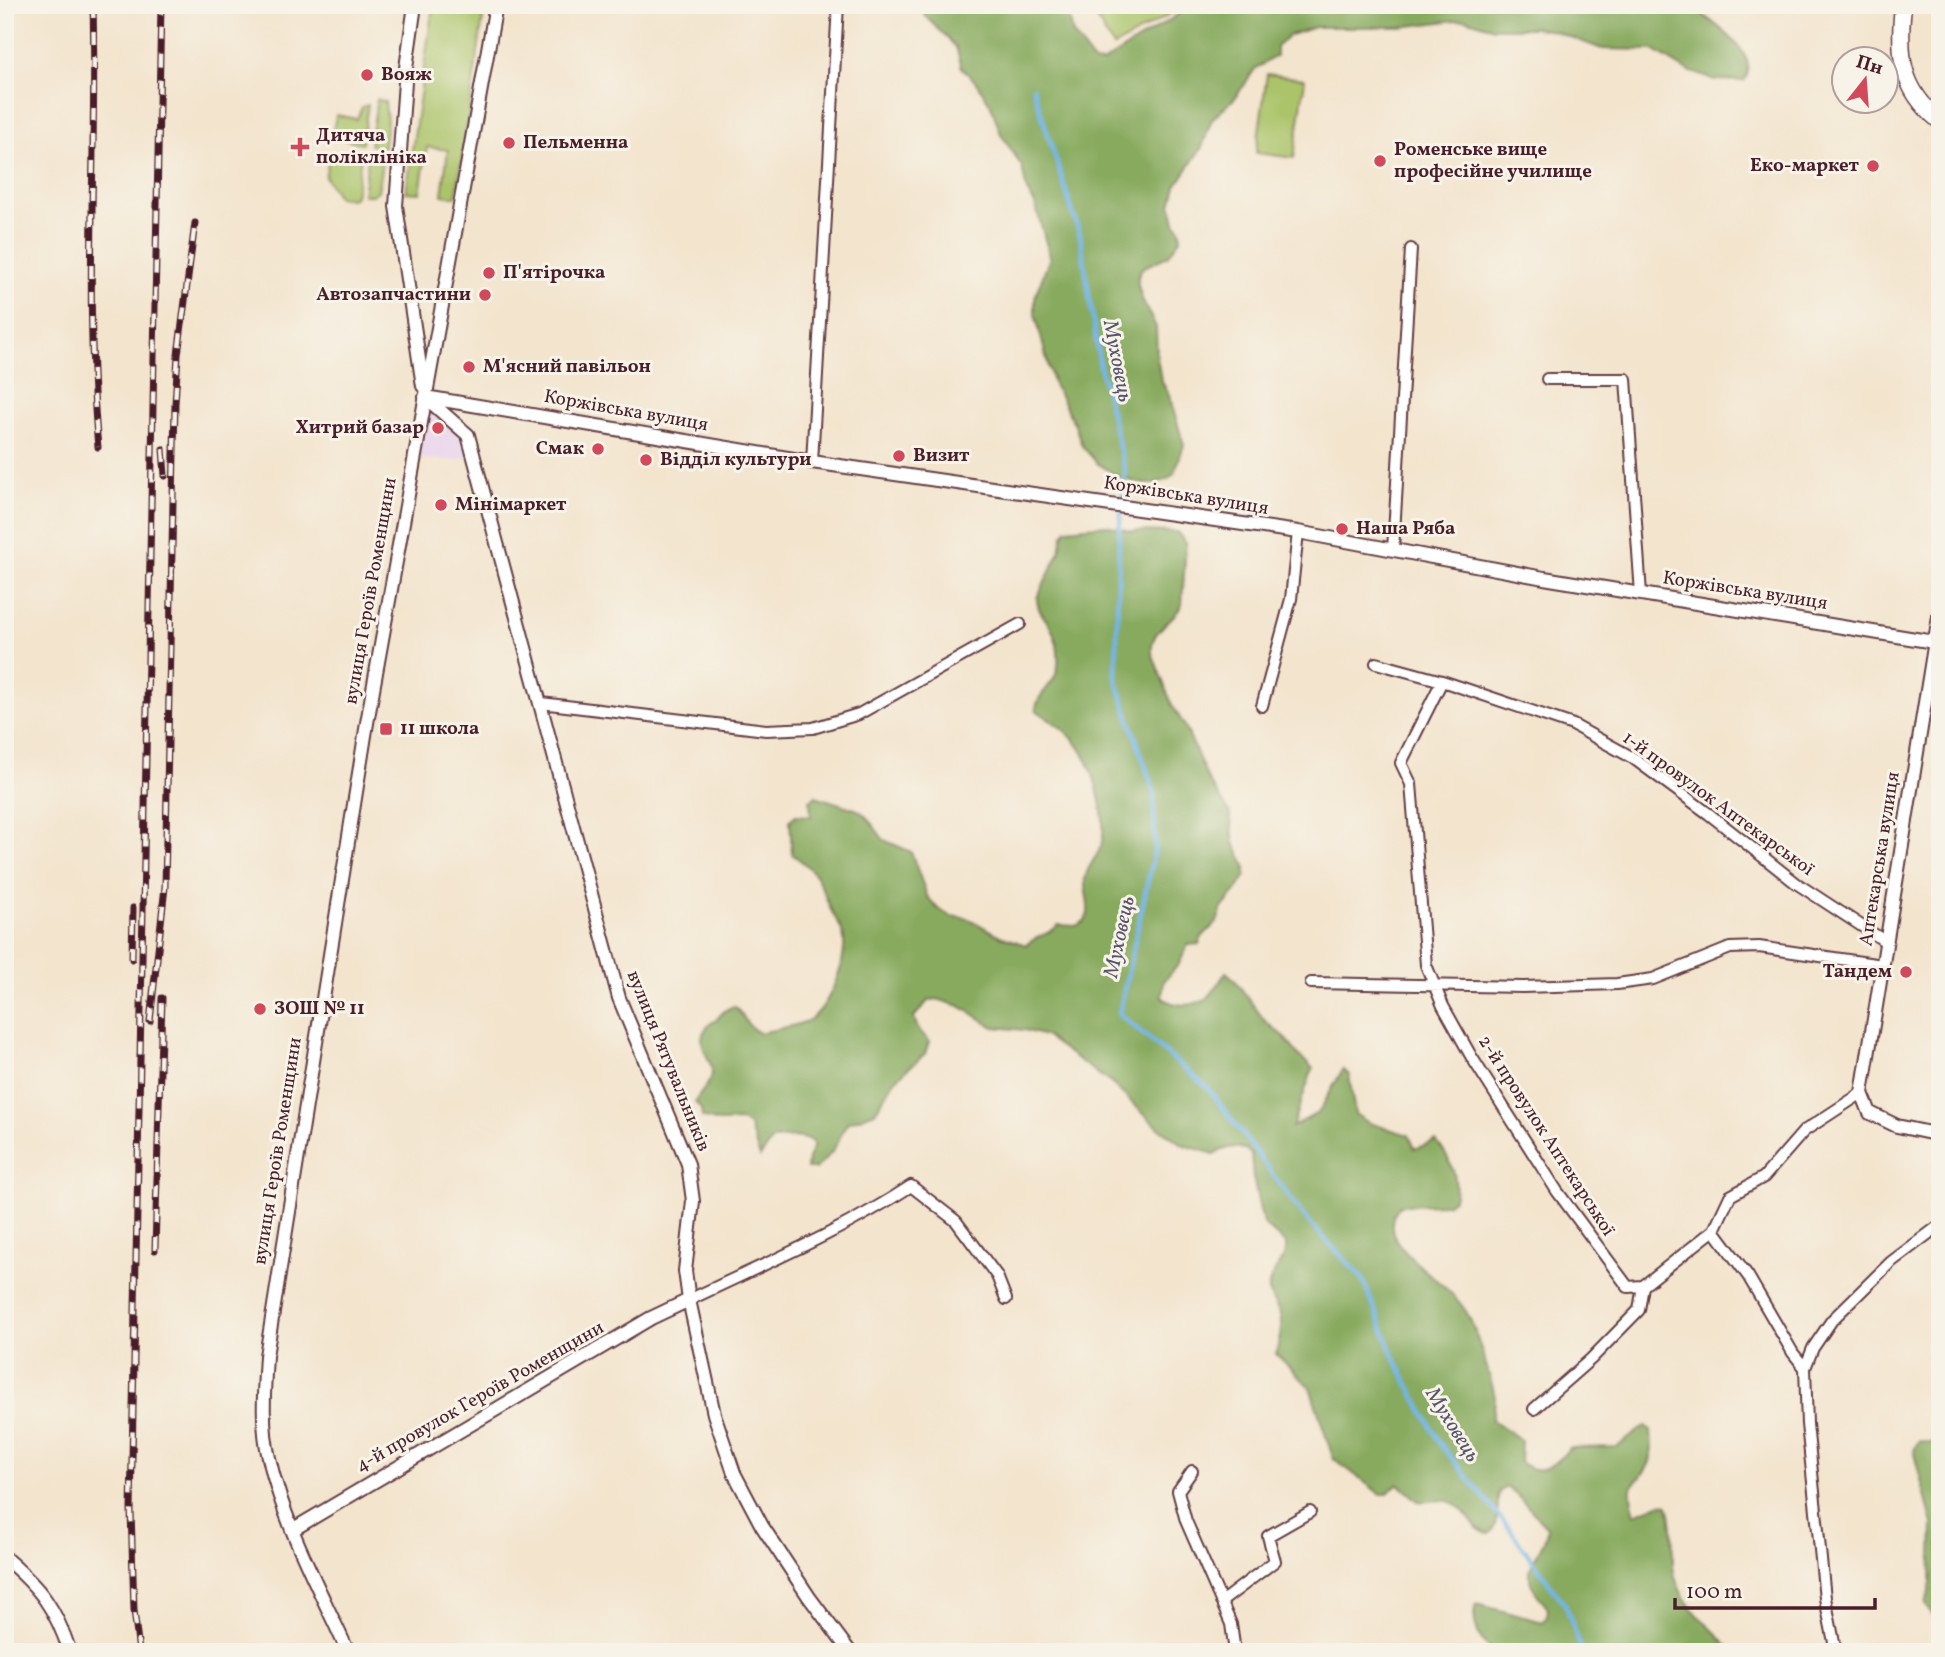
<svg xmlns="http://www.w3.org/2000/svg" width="1945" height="1657" font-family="Vollkorn,serif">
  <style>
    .built { fill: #e9d2ed }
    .green { fill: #abc46a; stroke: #7a724a; stroke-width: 2 }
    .forest { fill: #88aa5e; stroke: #696444; stroke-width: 2 }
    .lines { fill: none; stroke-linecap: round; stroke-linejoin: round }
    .stream { stroke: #72b6e8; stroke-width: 4.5 }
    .minor-casing { stroke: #633d43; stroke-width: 14 }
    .tertiary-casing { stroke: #633d43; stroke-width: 16 }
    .primary-casing { stroke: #633d43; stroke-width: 19 }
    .minor { stroke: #fff; stroke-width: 10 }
    .tertiary { stroke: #fff; stroke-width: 12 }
    .primary { stroke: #fff; stroke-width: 16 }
    .rail-casing { stroke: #4a1f2b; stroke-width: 7 }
    .rail { stroke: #f7f3e8; stroke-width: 4.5; stroke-dasharray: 13; stroke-linecap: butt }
    .poi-dot { fill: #d1495b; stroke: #f7f3e8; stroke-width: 2.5 }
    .labels { text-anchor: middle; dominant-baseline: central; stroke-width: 6; stroke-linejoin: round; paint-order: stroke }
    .poi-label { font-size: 19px; font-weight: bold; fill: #4a1f2b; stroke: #f7f3e8; text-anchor: start }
    .street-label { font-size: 19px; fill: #4a1f2b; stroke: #f7f3e8 }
    .water-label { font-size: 21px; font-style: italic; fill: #58546d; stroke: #f7f3e8 }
  </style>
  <rect width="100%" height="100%" fill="#f7f3e8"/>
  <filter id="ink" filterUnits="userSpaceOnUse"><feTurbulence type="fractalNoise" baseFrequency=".0143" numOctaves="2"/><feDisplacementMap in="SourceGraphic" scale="14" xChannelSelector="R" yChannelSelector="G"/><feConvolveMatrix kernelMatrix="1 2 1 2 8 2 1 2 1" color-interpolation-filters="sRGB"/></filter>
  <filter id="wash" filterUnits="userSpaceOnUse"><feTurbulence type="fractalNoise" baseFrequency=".00686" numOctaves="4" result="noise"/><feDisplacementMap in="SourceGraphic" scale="28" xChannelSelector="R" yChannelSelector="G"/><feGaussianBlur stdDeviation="1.57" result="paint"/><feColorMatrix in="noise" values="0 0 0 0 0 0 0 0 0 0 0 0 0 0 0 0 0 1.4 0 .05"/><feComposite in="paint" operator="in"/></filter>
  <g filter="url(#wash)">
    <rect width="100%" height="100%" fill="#f3e4cd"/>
    <path class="built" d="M 426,406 L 462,435 L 470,456 L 456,460 L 419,459 Z"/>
    <path class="green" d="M 433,5 L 485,5 L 456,197 L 442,195 L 448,150 L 427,147 L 420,193 L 406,192 Z
      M 1105,5 L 1172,5 L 1175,11 L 1113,47 L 1093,12 Z
      M 1267,74 L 1305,79 L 1294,158 L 1256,153 Z
      M 377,99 L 385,102 L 387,121 L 384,147 L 370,145 Z
      M 368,105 L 362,143 L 332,137 L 336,115 L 357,119 L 362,107 Z
      M 330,152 L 361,157 L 355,197 L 351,199 L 338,197 L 325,177 Z
      M 368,158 L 382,161 L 378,191 L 372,195 L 363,195 Z"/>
    <path class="forest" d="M 920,5 L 1067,5 L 1073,34 L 1094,62 L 1102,63 L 1193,5 L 1689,5 C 1708,19 1764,54 1744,81 L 1715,80 L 1686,70 L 1653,50 L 1602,49 L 1554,31 L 1536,28 L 1494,28 L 1465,19 L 1400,27 L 1315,27 L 1290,35 L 1276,47 L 1276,56 L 1255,69 L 1235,98 L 1212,119 L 1202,147 L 1176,186 L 1171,205 L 1175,222 L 1180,229 L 1181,238 L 1168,256 L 1142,268 L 1138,277 L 1138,285 L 1143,302 L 1156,327 L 1157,358 L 1161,380 L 1169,395 L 1184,445 L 1174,474 L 1168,479 L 1153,484 L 1143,484 L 1121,478 L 1097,463 L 1082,446 L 1075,425 L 1053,383 L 1035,314 L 1035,297 L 1050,257 L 1035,204 L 1027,191 L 1022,167 L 1001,134 L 990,103 L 975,81 L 962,68 L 956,47 L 925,16 Z
      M 1106,525 L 1130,531 L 1177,532 L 1186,543 L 1182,605 C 1172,623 1149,630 1152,653 L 1172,705 L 1186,728 L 1208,780 L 1230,813 L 1234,843 L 1246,867 L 1246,875 L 1237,890 L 1222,908 L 1217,922 L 1202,937 L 1199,944 L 1188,945 L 1179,964 L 1164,981 L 1162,997 C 1174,1007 1191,1007 1205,999 C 1214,994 1220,980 1226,972 L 1234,979 L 1265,1021 L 1284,1037 L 1301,1058 L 1313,1068 L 1292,1127 L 1319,1112 L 1343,1069 L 1349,1075 L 1355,1114 L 1369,1123 L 1409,1135 L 1415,1149 L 1436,1141 C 1449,1157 1460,1177 1454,1199 L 1447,1204 L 1400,1205 C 1374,1235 1416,1261 1435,1279 C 1446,1288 1461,1302 1468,1315 C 1474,1326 1494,1387 1495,1398 C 1495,1405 1493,1413 1492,1420 C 1501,1428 1513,1432 1521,1441 L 1520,1462 C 1542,1479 1554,1464 1570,1448 L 1617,1447 L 1645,1426 L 1651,1430 C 1651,1440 1654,1455 1649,1464 C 1636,1492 1624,1474 1635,1514 L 1661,1503 L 1668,1505 C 1674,1525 1672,1544 1673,1565 C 1677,1605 1710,1624 1734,1652 L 1501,1652 C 1498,1651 1493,1650 1490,1648 C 1478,1641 1470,1615 1477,1604 L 1543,1622 L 1547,1616 L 1548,1609 C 1543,1601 1535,1593 1532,1585 C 1522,1565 1548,1547 1547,1527 C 1537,1518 1516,1491 1506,1487 L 1499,1492 C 1496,1507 1501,1523 1489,1534 C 1472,1531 1467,1508 1451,1502 C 1440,1497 1429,1503 1418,1501 L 1398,1483 L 1387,1494 L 1380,1494 L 1333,1458 L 1310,1387 L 1276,1354 C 1279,1341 1283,1328 1280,1315 C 1277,1305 1267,1295 1269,1285 C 1271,1269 1287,1262 1286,1244 L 1263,1224 L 1253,1177 L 1251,1154 C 1239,1143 1228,1147 1214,1154 L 1184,1145 L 1160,1129 L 1112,1084 L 1045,1036 L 1024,1030 L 994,1027 L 960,1006 L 937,999 L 928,1001 L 914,1017 L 918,1029 L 929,1041 L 925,1054 L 895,1080 L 875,1112 L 847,1123 L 833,1151 L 815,1169 L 807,1169 L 808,1159 L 814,1145 L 810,1140 L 796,1137 L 773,1139 L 760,1157 L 749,1126 L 741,1121 L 718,1122 L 702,1117 L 701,1109 L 695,1102 C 700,1092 711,1084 712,1073 C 713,1058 692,1044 708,1026 C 710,1023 714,1022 717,1019 C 723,1012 724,1010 734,1006 C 744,1015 747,1028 760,1033 C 773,1029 803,1026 812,1018 C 830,1004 849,957 843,934 C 841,926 835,918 831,910 C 818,880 820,874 792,854 L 790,820 L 796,815 L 811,816 L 810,800 L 816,796 L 858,810 L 865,815 L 884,840 L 911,852 L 927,896 L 937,908 L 951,916 L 969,919 L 1000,936 L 1026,945 C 1038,934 1050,935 1058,925 C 1064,925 1069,926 1074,926 C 1099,922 1083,893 1085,879 C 1087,866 1097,858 1101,846 C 1109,820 1094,766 1077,744 C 1067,730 1050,720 1036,710 C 1036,693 1057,684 1058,666 C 1059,654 1057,639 1051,628 C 1045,616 1037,612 1037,598 L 1060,551 L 1063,535 L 1067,529 Z
      M 1919,1441 L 1935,1444 L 1940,1448 L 1940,1629 L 1926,1604 L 1931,1582 L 1933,1525 L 1914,1454 L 1915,1447 Z"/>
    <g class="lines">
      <path class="stream" d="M 1033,88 L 1080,235 L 1100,366 L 1125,471 L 1119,535 L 1116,679 L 1154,792 L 1155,848 L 1119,1014 L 1208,1088 L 1306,1219 L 1362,1278 L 1397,1363 L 1441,1445 L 1509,1528 L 1566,1606 L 1582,1652"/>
    </g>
  </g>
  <g filter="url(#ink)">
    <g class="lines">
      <defs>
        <path id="minor" d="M 1547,379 L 1626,379 L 1641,594
          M 812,462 L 838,5
          M 1393,550 L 1411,249
          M 1376,663 L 1442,681 L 1573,725 L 1633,758 L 1709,814 L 1796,883 L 1886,942
          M 1442,681 L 1401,763 L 1411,784 L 1426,965 L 1443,1006 L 1471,1056 L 1557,1191 L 1628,1287 L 1643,1286
          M 541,703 L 766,730 L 813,728 L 859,714 L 1020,624
          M 1262,706 L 1291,599 L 1298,532
          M 1311,983 L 1523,987 L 1617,984 L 1653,979 L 1730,948 L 1759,947 L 1882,965
          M 1714,1230 L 1730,1196 L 1764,1177 L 1804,1131 L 1862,1093
          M 689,1300 C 764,1264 841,1232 911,1186 L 956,1221 L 997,1276 L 1006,1299
          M 1534,1409 L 1591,1359 L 1639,1310 L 1643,1286 L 1714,1230 L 1748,1276 L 1793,1353 L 1805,1368
          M 1192,1471 L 1178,1491 L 1186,1521 L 1231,1624 L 1235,1652
          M 1221,1602 L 1275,1561 L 1268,1536 L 1310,1512
          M 1836,1652 L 1825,1598 L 1807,1424 L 1805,1368 L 1813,1348 L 1832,1320 L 1891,1262 L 1940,1225"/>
        <path id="tertiary" d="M 415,5 L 406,68 L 396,206 L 423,386
          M 425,397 L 812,462 L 1298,532 L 1544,578 L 1940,643
          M 425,397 L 468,435 L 619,998 L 688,1164 L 693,1201 L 685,1271 L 689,1300 L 714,1414 L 734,1473 L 762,1526 L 809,1597 L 850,1652
          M 1940,610 L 1862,1093 L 1870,1113 L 1897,1126 L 1940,1135
          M 292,1530 L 651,1318 L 689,1300
          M 5,1558 C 41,1589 55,1607 70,1652
          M 348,1652 C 320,1590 284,1525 269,1458 C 261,1425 264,1390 266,1356 L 367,723 L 496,5"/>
        <path id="primary" d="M 1903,5 C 1898,54 1900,89 1940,121"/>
      </defs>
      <use href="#minor" class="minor-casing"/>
      <use href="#tertiary" class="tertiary-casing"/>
      <use href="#primary" class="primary-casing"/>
      <use href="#minor" class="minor"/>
      <use href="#tertiary" class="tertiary"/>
      <use href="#primary" class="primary"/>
      <defs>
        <path id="rail" d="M 93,5 C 97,152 84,300 98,447
          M 163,449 L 165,476
          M 132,959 L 133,908
          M 150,1021 L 165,887 L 175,404 L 178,355 L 195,223
          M 155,1250 L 162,998
          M 139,1652 L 134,1610 L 131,1510 L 161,5"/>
      </defs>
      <use href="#rail" class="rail-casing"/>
      <use href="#rail" class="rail"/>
    </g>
  </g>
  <g class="poi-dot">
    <circle cx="367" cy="75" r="7"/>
    <circle cx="509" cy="143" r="7"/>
    <path d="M296.5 136.5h7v7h7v7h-7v7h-7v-7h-7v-7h7z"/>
    <circle cx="1380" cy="161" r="7"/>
    <circle cx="1873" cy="166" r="7"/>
    <circle cx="489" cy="273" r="7"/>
    <circle cx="485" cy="295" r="7"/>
    <circle cx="469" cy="367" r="7"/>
    <circle cx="438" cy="428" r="7"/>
    <circle cx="598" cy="449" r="7"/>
    <circle cx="899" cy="456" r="7"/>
    <circle cx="646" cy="460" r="7"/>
    <circle cx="441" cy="505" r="7"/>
    <circle cx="1342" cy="529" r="7"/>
    <rect x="379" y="722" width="14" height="14" rx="3.5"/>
    <circle cx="1906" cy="972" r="7"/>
    <circle cx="260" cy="1009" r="7"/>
  </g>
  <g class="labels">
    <g class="poi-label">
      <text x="381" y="75">Вояж</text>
      <text x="316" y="136">Дитяча<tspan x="316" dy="22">поліклініка</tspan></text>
      <text x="523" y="143">Пельменна</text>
      <text x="1394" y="150">Роменське вище<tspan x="1394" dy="22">професійне училище</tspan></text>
      <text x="1859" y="166" text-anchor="end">Еко-маркет</text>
      <text x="503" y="273">П'ятірочка</text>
      <text x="471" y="295" text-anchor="end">Автозапчастини</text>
      <text x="483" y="367">М'ясний павільон</text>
      <text x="424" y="428" text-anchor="end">Хитрий базар</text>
      <text x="584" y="449" text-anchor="end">Смак</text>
      <text x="913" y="456">Визит</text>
      <text x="660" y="460">Відділ культури</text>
      <text x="455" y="505">Мінімаркет</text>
      <text x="1356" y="529">Наша Ряба</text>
      <text x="400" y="729">11 школа</text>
      <text x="1892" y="972" text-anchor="end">Тандем</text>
      <text x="274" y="1009">ЗОШ № 11</text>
    </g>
    <g class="street-label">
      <text transform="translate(626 411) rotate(10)">Коржівська вулиця</text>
      <text transform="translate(1186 496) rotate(9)">Коржівська вулиця</text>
      <text transform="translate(371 591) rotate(-80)">вулиця Героїв Роменщини</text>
      <text transform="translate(1745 591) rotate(9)">Коржівська вулиця</text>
      <text transform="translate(1718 804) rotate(36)">1-й провулок Аптекарської</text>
      <text transform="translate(1880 859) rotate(-81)">Аптекарська вулиця</text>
      <text transform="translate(668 1061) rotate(68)">вулиця Рятувальників</text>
      <text transform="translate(1546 1136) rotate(57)">2-й провулок Аптекарської</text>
      <text transform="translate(278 1151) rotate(-81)">вулиця Героїв Роменщини</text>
      <text transform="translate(480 1397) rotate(-30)">4-й провулок Героїв Роменщини</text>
    </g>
    <g class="water-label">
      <text transform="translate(1117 361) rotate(79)">Муховець</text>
      <text transform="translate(1120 937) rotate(-78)">Муховець</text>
      <text transform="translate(1452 1425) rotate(58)">Муховець</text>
    </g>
  </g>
  <rect width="1945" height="1657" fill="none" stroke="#f7f3e8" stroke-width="28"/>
  <g transform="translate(1865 80) rotate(17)"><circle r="33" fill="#f7f3e8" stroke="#b29e9c" stroke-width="2"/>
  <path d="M0-5L12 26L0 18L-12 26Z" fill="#d1495b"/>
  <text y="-10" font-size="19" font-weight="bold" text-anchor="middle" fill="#4a1f2b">Пн</text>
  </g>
  <path d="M1675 1598v10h200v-10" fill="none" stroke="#4a1f2b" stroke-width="3.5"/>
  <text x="1686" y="1598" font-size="21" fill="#4a1f2b" stroke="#f7f3e8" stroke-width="5" paint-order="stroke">100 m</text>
</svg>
